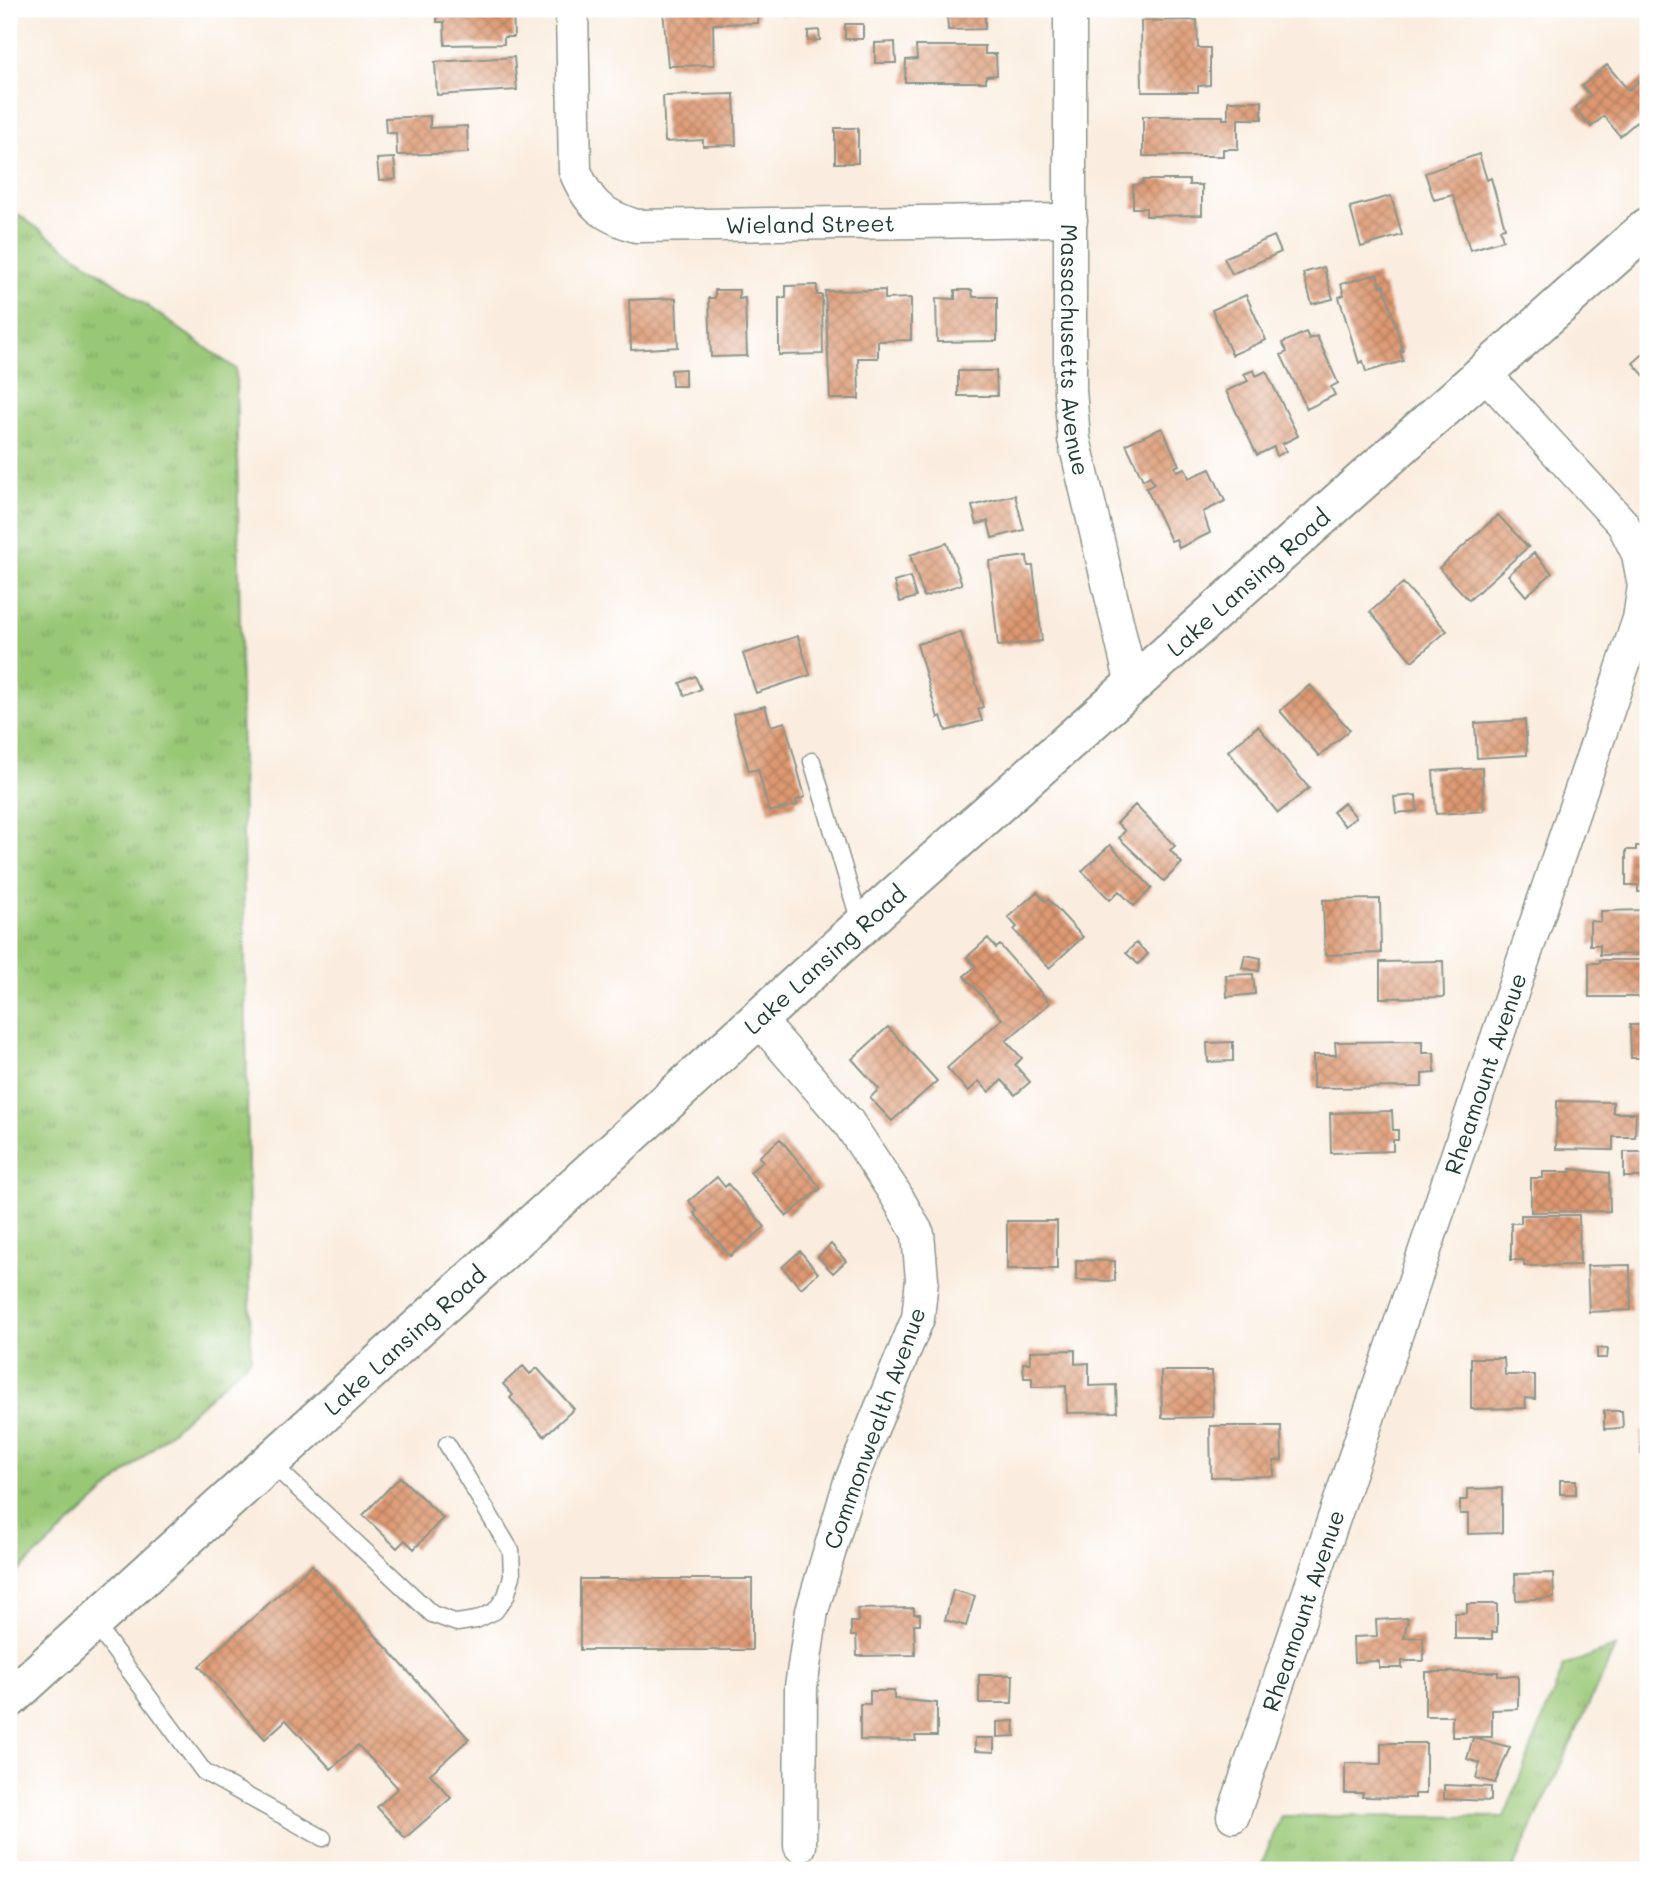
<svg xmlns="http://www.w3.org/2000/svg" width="1657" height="1879" font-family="Mali,sans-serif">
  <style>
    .grass { fill: url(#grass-tufts); stroke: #5c8254; stroke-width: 2 }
    .building { fill: url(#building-cross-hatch) }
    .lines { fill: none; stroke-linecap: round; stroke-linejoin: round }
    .service-casing { stroke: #8c958a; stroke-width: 19 }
    .minor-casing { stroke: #8c958a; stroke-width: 35 }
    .secondary-casing { stroke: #8c958a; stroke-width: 42 }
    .service { stroke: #fff; stroke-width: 16 }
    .minor { stroke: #fff; stroke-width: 32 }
    .secondary { stroke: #fff; stroke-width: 38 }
    .labels { text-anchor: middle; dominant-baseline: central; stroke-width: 6; stroke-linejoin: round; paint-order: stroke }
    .street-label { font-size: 23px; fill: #1f3d34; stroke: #fff }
  </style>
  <defs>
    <pattern id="grass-tufts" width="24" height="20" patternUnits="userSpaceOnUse" patternTransform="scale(1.75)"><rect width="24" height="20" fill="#98c775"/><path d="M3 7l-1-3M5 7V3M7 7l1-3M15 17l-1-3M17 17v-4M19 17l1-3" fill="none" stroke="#7ba361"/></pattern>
    <pattern id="building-cross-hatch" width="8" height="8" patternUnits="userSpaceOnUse" patternTransform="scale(1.75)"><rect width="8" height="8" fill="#de9972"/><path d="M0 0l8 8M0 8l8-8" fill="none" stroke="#b37e5e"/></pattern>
  </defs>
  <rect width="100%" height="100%" fill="#fff"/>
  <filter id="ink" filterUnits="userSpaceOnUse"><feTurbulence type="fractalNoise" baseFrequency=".0143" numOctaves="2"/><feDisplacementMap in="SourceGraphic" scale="14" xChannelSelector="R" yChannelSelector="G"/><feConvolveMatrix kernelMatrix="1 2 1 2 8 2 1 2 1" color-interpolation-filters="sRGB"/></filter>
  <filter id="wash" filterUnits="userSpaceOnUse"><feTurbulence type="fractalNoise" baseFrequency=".00686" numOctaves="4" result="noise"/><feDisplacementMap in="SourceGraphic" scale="28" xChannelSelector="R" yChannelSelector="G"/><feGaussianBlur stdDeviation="1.57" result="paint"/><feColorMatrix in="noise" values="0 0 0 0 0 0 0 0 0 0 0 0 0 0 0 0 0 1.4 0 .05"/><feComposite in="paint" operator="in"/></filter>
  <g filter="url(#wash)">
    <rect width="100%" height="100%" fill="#faeddf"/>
    <path class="grass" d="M 9,208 L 236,369 L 251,1358 L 9,1580 Z
      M 1616,1646 L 1512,1870 L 1254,1870 L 1260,1869 L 1281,1816 L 1504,1817 L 1564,1666 Z"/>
    <g id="blocks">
      <path class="building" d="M 437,9 L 513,9 L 514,37 L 504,37 L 504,44 L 445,45 L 444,22 L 437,22 Z
        M 663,9 L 758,9 L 758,23 L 713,24 L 714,65 L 668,66 Z
        M 780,9 L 802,9 L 802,15 L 780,15 Z
        M 920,9 L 985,9 L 985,29 L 948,30 L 947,13 L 920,14 Z
        M 1197,20 L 1198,48 L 1210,48 L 1210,85 L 1198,86 L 1198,92 L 1142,92 L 1141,21 Z
        M 845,24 L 863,24 L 863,39 L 845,39 Z
        M 819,30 L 820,40 L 808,41 L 808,31 Z
        M 895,42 L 896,63 L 875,63 L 875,43 Z
        M 916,46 L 985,46 L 985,54 L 996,54 L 997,75 L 986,76 L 986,82 L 905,82 L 906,60 L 917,59 Z
        M 514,57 L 517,90 L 437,95 L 435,62 Z
        M 1607,65 L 1628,90 L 1644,77 L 1648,82 L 1648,112 L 1620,136 L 1604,116 L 1591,127 L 1575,108 L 1590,95 L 1582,86 Z
        M 734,94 L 736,145 L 703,146 L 703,140 L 665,142 L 663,96 Z
        M 1228,101 L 1262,101 L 1262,119 L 1238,119 L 1238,149 L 1223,149 L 1223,156 L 1143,156 L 1143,116 L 1223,116 L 1223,119 L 1228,119 Z
        M 430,116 L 430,128 L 467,126 L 468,153 L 397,155 L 396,133 L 386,133 L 385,118 Z
        M 835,128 L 858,128 L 858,163 L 835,163 Z
        M 1479,154 L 1487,180 L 1491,178 L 1505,228 L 1500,229 L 1503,240 L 1470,250 L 1453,195 L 1434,200 L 1425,173 Z
        M 394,158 L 396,179 L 379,180 L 377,159 Z
        M 1143,180 L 1189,180 L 1189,185 L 1202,185 L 1202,215 L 1146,216 L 1146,208 L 1133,208 L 1133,185 L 1143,184 Z
        M 1391,196 L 1402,235 L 1361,247 L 1350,207 Z
        M 1274,236 L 1281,252 L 1232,274 L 1224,258 Z
        M 1324,267 L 1333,299 L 1312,304 L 1303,273 Z
        M 1377,274 L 1381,287 L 1384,285 L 1403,351 L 1400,351 L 1403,361 L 1366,372 L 1363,361 L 1359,363 L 1339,297 L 1344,295 L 1341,284 Z
        M 817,285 L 817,295 L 822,295 L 823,354 L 779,355 L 779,298 L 786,298 L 786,286 Z
        M 715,290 L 739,290 L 739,299 L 745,298 L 747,356 L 711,357 L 709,298 L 715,298 Z
        M 885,290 L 885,299 L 911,298 L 911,340 L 878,341 L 878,358 L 858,358 L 859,399 L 830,399 L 825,291 Z
        M 955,290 L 972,290 L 973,297 L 997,297 L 997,341 L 937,342 L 936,298 L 955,299 Z
        M 1246,295 L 1266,340 L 1232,355 L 1212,310 Z
        M 676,298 L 678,347 L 631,350 L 629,300 Z
        M 1306,332 L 1309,339 L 1317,336 L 1338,383 L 1331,387 L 1335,395 L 1307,409 L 1281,355 L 1287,352 L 1282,343 Z
        M 1648,350 L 1648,380 L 1633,363 Z
        M 685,369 L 685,386 L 672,386 L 671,370 Z
        M 1254,370 L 1256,376 L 1266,371 L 1298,436 L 1282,444 L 1286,451 L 1277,456 L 1274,447 L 1257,455 L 1226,391 L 1248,381 L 1244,374 Z
        M 958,371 L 996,371 L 997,396 L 958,396 Z
        M 1162,428 L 1179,465 L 1175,467 L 1177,471 L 1185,468 L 1189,478 L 1210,469 L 1225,501 L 1203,512 L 1210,533 L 1179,548 L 1176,539 L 1171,541 L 1146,488 L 1154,484 L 1150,476 L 1143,480 L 1126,444 Z
        M 1015,495 L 1024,530 L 992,538 L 988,521 L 977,524 L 972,506 Z
        M 1498,515 L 1528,547 L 1469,600 L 1439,568 Z
        M 947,543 L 962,584 L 924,597 L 910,555 Z
        M 1534,553 L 1552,573 L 1526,596 L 1508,575 Z
        M 1027,556 L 1028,566 L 1033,566 L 1042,641 L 998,646 L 989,561 Z
        M 910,577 L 916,597 L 900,602 L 894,582 Z
        M 1403,583 L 1447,631 L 1412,661 L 1370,612 Z
        M 961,632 L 983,707 L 978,709 L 982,721 L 946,731 L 941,716 L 938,718 L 917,644 Z
        M 798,636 L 810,675 L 756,693 L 743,654 Z
        M 695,676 L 701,689 L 685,696 L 680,683 Z
        M 1310,685 L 1350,730 L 1319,756 L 1280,711 Z
        M 765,706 L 771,726 L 785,722 L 805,797 L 796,800 L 797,805 L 769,812 L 758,769 L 749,771 L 733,714 Z
        M 1525,720 L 1527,755 L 1477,758 L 1475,723 Z
        M 1258,726 L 1309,788 L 1278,813 L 1228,751 Z
        M 1482,768 L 1484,811 L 1436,814 L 1433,771 Z
        M 1416,795 L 1417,811 L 1396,813 L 1394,797 Z
        M 1344,803 L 1356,817 L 1345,826 L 1333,812 Z
        M 1135,805 L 1175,846 L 1170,850 L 1182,863 L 1164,881 L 1119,838 L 1125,831 L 1117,823 Z
        M 1110,845 L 1152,888 L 1134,906 L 1119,891 L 1110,900 L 1082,871 Z
        M 1636,846 L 1648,846 L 1648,892 L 1638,892 L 1638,885 L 1626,885 L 1626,850 L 1636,850 Z
        M 1037,892 L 1045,901 L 1048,899 L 1083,937 L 1049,968 L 1014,930 L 1017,927 L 1008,917 Z
        M 1380,899 L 1381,953 L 1325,955 L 1323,900 Z
        M 1648,910 L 1648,954 L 1600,955 L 1600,945 L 1590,945 L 1590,921 L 1601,922 L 1601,911 Z
        M 988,938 L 996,948 L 1000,945 L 1050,1003 L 1006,1041 L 1022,1058 L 1015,1065 L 1030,1082 L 1015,1095 L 1002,1080 L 989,1092 L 979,1081 L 968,1092 L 947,1068 L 1002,1019 L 964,976 L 976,966 L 967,957 Z
        M 1136,943 L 1148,954 L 1138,964 L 1126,953 Z
        M 1245,955 L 1261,958 L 1259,971 L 1242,968 Z
        M 1600,960 L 1648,960 L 1648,997 L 1589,997 L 1589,963 L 1600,963 Z
        M 1443,961 L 1444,997 L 1380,998 L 1380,962 Z
        M 1253,974 L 1255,994 L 1227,997 L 1226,975 Z
        M 1630,1025 L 1648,1025 L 1648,1058 L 1631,1058 Z
        M 888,1027 L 937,1081 L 892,1121 L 870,1098 L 879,1089 L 852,1059 Z
        M 1422,1041 L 1422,1053 L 1434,1053 L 1435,1073 L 1422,1074 L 1422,1087 L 1313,1088 L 1313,1055 L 1336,1055 L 1335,1042 Z
        M 1233,1042 L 1233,1061 L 1208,1062 L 1207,1043 Z
        M 1557,1101 L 1613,1102 L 1613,1113 L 1636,1113 L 1635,1137 L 1613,1137 L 1613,1150 L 1556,1149 Z
        M 1392,1111 L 1393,1130 L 1398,1130 L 1398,1140 L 1393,1140 L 1393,1151 L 1331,1153 L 1330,1113 Z
        M 780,1139 L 821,1188 L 787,1216 L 750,1172 L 763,1161 L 759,1157 Z
        M 1624,1152 L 1648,1152 L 1648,1177 L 1624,1177 Z
        M 1570,1169 L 1609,1173 L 1610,1211 L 1531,1212 L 1531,1178 L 1543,1178 L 1543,1172 L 1570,1172 Z
        M 717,1177 L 725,1187 L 728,1184 L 765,1227 L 730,1256 L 694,1213 L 697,1211 L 689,1201 Z
        M 1521,1215 L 1579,1215 L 1580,1265 L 1524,1266 L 1524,1260 L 1511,1260 L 1511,1223 L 1521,1223 Z
        M 1007,1221 L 1057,1221 L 1057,1269 L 1007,1269 Z
        M 831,1244 L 846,1261 L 833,1273 L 818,1257 Z
        M 800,1251 L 818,1273 L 801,1288 L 782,1267 Z
        M 1076,1260 L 1115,1261 L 1115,1281 L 1076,1280 Z
        M 1630,1265 L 1631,1310 L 1589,1312 L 1587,1266 Z
        M 1597,1348 L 1608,1349 L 1607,1358 L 1597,1358 Z
        M 1075,1350 L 1075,1364 L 1089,1363 L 1089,1386 L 1116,1385 L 1117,1412 L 1067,1413 L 1066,1386 L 1032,1387 L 1032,1378 L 1024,1378 L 1023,1363 L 1030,1363 L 1030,1351 Z
        M 1471,1358 L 1504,1358 L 1505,1375 L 1535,1375 L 1535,1399 L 1525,1398 L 1526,1408 L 1471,1409 Z
        M 523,1366 L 530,1374 L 537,1368 L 574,1409 L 544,1436 L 510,1398 L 513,1395 L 503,1384 Z
        M 1161,1371 L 1212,1371 L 1213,1417 L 1162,1418 Z
        M 1604,1411 L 1622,1411 L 1623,1428 L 1604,1429 Z
        M 1210,1426 L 1281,1426 L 1282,1460 L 1274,1461 L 1274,1476 L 1211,1477 Z
        M 1641,1432 L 1648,1432 L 1648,1453 L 1641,1454 Z
        M 400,1477 L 443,1518 L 414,1549 L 405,1540 L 397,1548 L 363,1515 Z
        M 1560,1480 L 1576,1480 L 1576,1494 L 1560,1494 Z
        M 1502,1488 L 1502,1533 L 1468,1534 L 1468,1514 L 1460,1514 L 1460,1500 L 1467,1500 L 1467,1489 Z
        M 312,1565 L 469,1739 L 430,1774 L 451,1798 L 405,1838 L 377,1807 L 398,1788 L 358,1745 L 331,1769 L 286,1720 L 265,1739 L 199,1666 Z
        M 1553,1573 L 1554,1598 L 1516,1600 L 1515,1574 Z
        M 580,1579 L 752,1579 L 752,1650 L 580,1650 Z
        M 953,1590 L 975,1596 L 966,1626 L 945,1620 Z
        M 1467,1604 L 1497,1604 L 1497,1632 L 1492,1632 L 1492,1639 L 1455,1639 L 1455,1613 L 1467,1613 Z
        M 914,1608 L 914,1614 L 920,1614 L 920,1624 L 914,1624 L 915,1655 L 857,1656 L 856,1636 L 851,1636 L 851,1622 L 858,1622 L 857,1609 Z
        M 1408,1618 L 1404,1638 L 1423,1637 L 1424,1661 L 1402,1661 L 1402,1668 L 1379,1668 L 1379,1661 L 1354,1662 L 1353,1637 L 1377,1636 L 1376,1620 Z
        M 1425,1672 L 1498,1672 L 1498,1676 L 1518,1676 L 1518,1709 L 1492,1710 L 1492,1737 L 1452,1737 L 1452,1716 L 1425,1716 Z
        M 979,1675 L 1013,1675 L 1012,1703 L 979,1703 Z
        M 870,1691 L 894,1691 L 894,1699 L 937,1703 L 937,1736 L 915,1736 L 916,1741 L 860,1740 L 860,1704 L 870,1704 Z
        M 1014,1721 L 1015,1736 L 997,1737 L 997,1722 Z
        M 975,1738 L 994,1738 L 994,1752 L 975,1751 Z
        M 1473,1738 L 1510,1747 L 1495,1783 L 1476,1778 L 1480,1763 L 1467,1759 Z
        M 1381,1743 L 1426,1743 L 1426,1794 L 1415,1794 L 1415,1798 L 1362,1797 L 1363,1793 L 1345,1793 L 1345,1763 L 1381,1764 Z
        M 1444,1785 L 1491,1787 L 1491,1801 L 1444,1799 Z"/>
    </g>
  </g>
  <g filter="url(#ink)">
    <use href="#blocks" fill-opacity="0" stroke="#8c958a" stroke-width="2"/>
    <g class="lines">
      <defs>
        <path id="service" d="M 812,761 L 861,926
          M 271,1463 L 432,1614 L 457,1623 L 476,1620 L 495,1611 L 506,1596 L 512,1576 L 511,1551 L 447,1444
          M 95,1624 L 204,1772 L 323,1838"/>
        <g id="minor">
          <path id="s1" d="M 572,9 L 575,171 C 589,205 602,215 636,226 L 1071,220"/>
          <path id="s2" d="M 1070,9 L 1070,390 L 1074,439 L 1132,685"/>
          <path d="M 758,1019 L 848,1122 L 896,1195 L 918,1234 L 922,1279 L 918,1318 L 849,1485 L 812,1611 L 801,1687 L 800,1846"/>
          <path id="s3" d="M 1233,1816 L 1639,619 L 1644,586 L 1638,554 L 1623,524 L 1484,373"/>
        </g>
        <g id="secondary">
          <path id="s4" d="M 9,1699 L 861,926 L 1648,227"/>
        </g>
      </defs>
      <use href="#service" class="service-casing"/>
      <use href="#minor" class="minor-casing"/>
      <use href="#secondary" class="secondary-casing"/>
      <use href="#service" class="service"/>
      <use href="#minor" class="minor"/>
      <use href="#secondary" class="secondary"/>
    </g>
  </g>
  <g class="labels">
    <g class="street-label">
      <text stroke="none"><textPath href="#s1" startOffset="422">Wieland Street</textPath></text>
      <text stroke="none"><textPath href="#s2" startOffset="341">Massachusetts Avenue</textPath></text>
      <text stroke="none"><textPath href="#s4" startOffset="1668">Lake Lansing Road</textPath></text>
      <text stroke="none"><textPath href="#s4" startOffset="1101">Lake Lansing Road</textPath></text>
      <text stroke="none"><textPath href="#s3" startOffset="784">Rheamount Avenue</textPath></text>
      <text stroke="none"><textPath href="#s4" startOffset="534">Lake Lansing Road</textPath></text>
      <text transform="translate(874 1428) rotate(-70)">Commonwealth Avenue</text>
      <text stroke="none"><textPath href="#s3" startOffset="217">Rheamount Avenue</textPath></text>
    </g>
  </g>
  <rect width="1657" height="1879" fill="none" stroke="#fff" stroke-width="35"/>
</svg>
